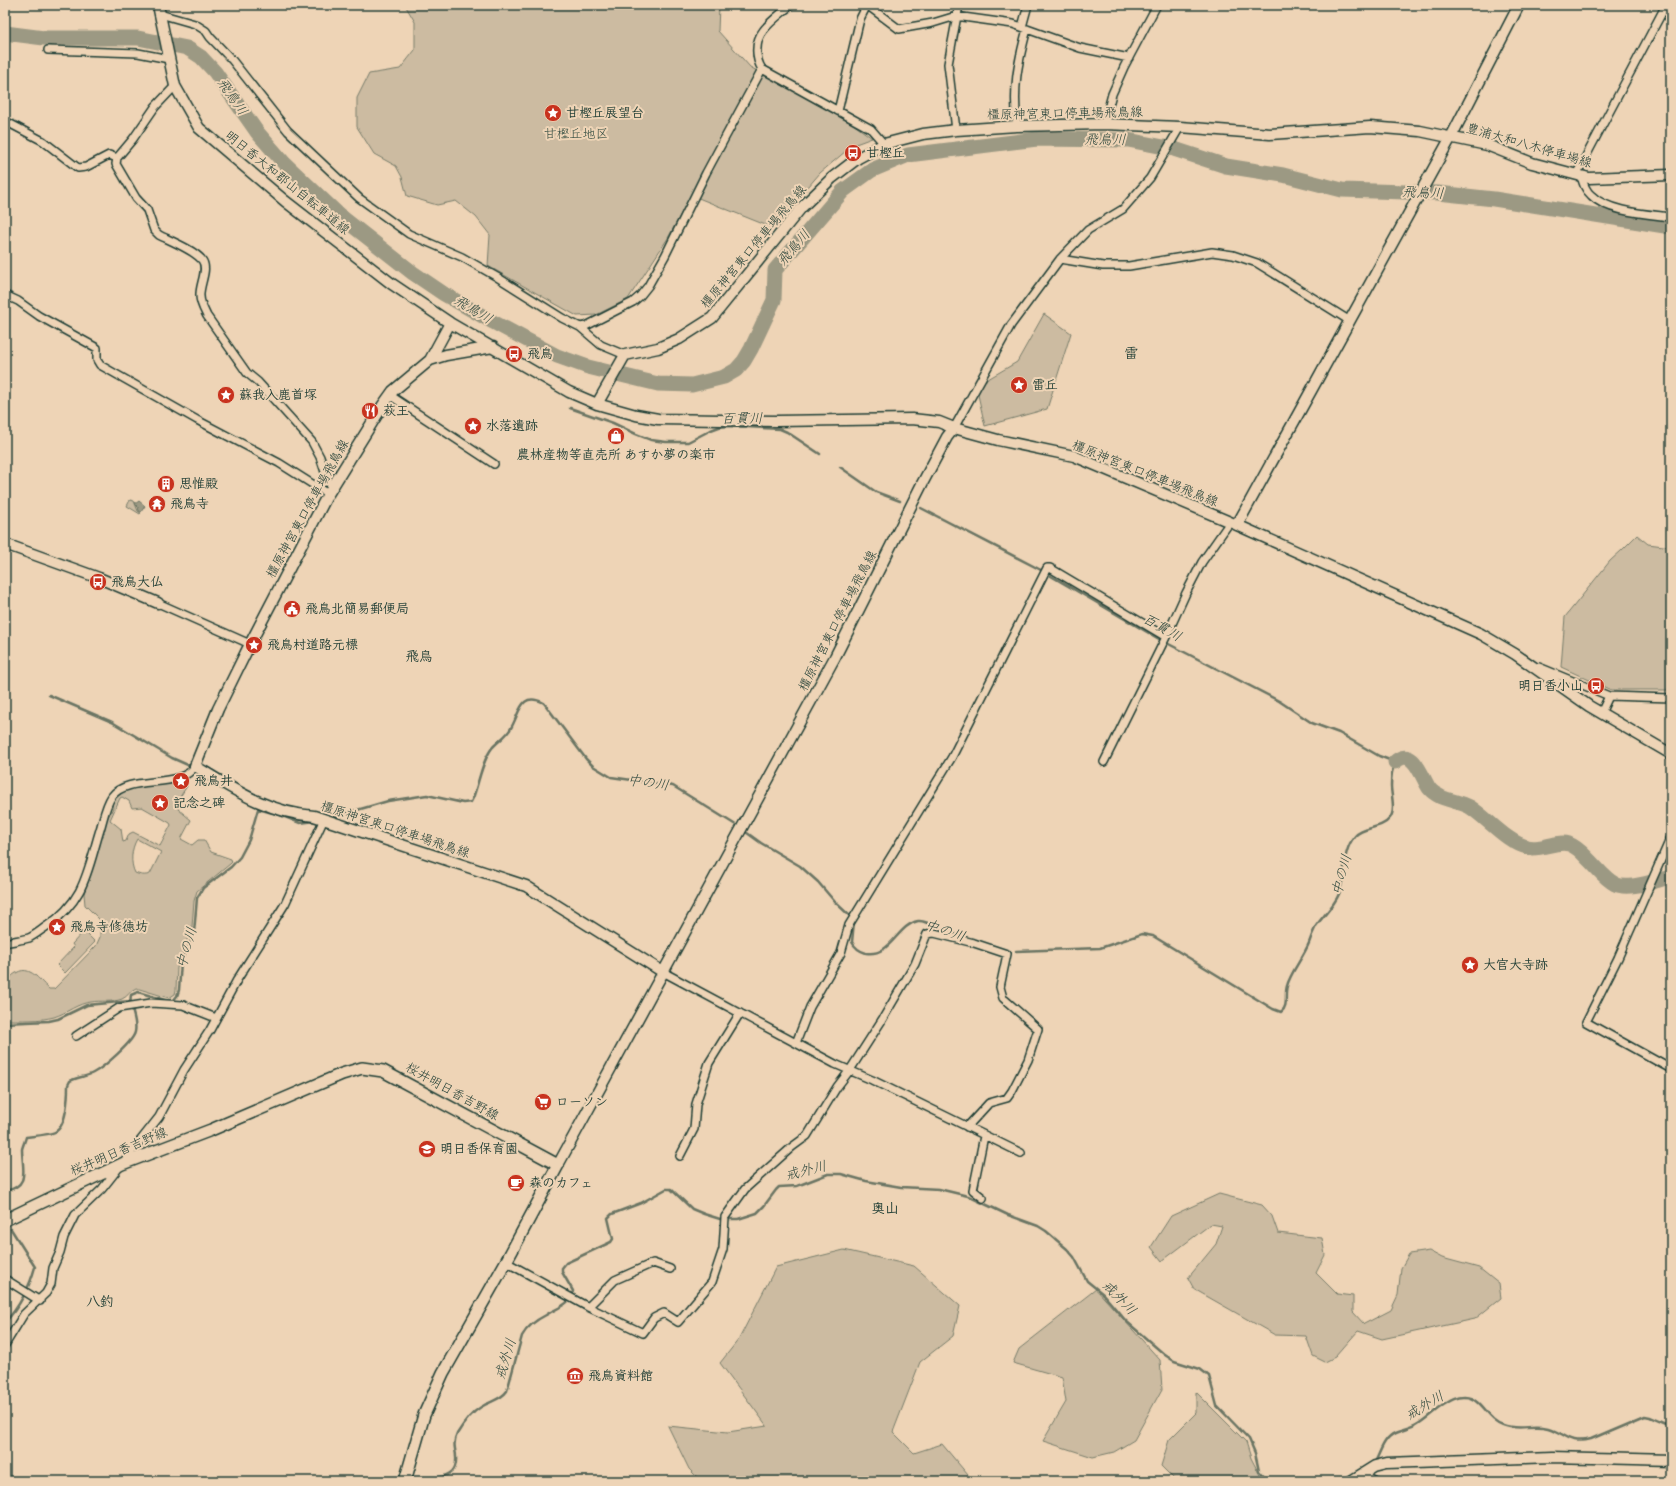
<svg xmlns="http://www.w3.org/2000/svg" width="1676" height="1486" font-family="Mynerve,'Klee One',sans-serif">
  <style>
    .green { fill: #ccbba1; stroke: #767c6a; fill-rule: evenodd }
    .water { fill: #9c9983; stroke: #6a7463 }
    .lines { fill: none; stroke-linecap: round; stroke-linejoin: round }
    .stream { stroke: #6a7463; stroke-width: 2.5 }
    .river { stroke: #9c9983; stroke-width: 15 }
    .street-casing { stroke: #1f3d34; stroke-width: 10 }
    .secondary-casing { stroke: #1f3d34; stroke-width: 13 }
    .primary-casing { stroke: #1f3d34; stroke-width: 14 }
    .street { stroke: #eed4b6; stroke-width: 7 }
    .secondary { stroke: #eed4b6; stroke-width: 10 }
    .primary { stroke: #eed4b6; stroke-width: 11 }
    .labels { text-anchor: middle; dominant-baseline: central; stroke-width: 4; stroke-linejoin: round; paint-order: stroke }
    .poi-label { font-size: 13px; font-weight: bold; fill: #1f3d34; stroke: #eed4b6; text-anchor: start }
    .street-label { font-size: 13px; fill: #1f3d34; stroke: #eed4b6 }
    .park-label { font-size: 13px; fill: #304a3f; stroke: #eed4b6 }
    .water-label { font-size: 14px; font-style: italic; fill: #324b40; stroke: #eed4b6 }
    .neighbourhood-label { font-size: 14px; font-weight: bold; fill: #1f3d34; stroke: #eed4b6 }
  </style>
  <rect width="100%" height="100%" fill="#eed4b6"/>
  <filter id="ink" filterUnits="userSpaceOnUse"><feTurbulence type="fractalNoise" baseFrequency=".025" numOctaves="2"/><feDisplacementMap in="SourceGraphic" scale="8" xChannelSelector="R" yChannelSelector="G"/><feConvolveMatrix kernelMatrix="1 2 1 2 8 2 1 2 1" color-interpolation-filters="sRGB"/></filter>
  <g filter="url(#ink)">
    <path class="green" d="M 405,5 L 719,5 L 718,31 L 750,67 L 853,124 L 872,138 L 853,145 L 820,173 L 773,228 L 691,195 L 668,238 L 628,299 L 596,315 L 577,316 L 488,266 L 490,235 L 476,217 L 456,201 L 437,205 L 407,196 L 402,177 L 396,166 L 374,154 L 357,127 L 357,98 L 369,74 L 400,69 L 415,50 L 415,22 Z
      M 1044,314 L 1071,333 L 1047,409 L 985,426 L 976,386 L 1017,362 Z
      M 130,500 L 134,501 L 138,511 L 141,513 L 140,514 L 127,506 Z
      M 1637,535 L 1648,544 L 1671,547 L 1671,684 L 1667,690 L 1611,690 L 1561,667 L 1565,617 L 1610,561 L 1622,550 Z
      M 180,781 L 187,786 L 180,797 L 181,803 L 178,809 L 191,820 L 181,839 L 192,845 L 198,840 L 204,840 L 211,852 L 231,859 L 232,862 L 230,864 L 197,891 L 194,901 L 192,926 L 177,968 L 176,990 L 175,994 L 169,998 L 136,988 C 130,990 128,997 122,999 C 112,1003 101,1000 91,1002 C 78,1003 67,1013 54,1017 C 39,1021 21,1020 5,1020 C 5,1003 0,980 18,972 C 22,970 26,970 30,972 C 37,975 43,984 49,989 L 54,989 L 96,946 L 100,937 L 100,920 L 85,905 L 84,894 L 103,826 L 113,808 L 112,803 L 114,798 L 124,790 ZM 122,797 L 129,801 L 132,808 L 142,807 L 170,823 L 171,825 L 160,846 L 133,832 L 129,834 L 126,841 L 123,842 L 121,829 L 110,820 L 120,798 ZM 137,839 L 161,852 L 150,874 C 145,876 140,875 135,873 C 130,863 131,849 137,839 Z
      M 84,931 L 95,942 L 65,973 L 57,965 L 74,947 L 72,944 Z
      M 1219,1194 L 1262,1205 L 1272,1216 L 1278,1233 L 1322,1238 L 1325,1255 L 1316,1273 L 1337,1294 L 1353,1296 L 1353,1312 L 1364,1324 L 1391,1310 L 1398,1295 L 1401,1268 L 1409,1254 L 1429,1251 L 1442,1258 L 1479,1268 L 1499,1284 L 1501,1298 L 1475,1319 L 1382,1339 L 1358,1331 L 1335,1357 L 1325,1362 L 1313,1356 L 1306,1336 L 1275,1335 L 1194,1289 L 1188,1278 L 1216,1244 L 1222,1226 L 1211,1224 L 1162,1261 L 1151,1247 L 1171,1216 Z
      M 844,1250 L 914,1266 L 960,1306 L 953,1336 L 920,1362 L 893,1432 L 914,1453 L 942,1444 L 973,1481 L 701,1481 L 689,1469 L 668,1426 L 728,1432 L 767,1426 L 720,1363 L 739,1339 L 776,1267 Z
      M 1096,1289 L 1160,1360 L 1162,1389 L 1134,1440 L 1114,1452 L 1093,1457 L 1043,1441 L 1066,1402 L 1062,1377 L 1013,1363 L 1019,1349 Z
      M 1196,1392 L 1246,1442 L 1251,1458 L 1263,1481 L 1176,1481 L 1161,1466 L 1169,1440 L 1196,1413 Z"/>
    <path class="water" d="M 139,501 L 145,506 L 141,512 L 139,511 L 138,507 L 135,504 Z"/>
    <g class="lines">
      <path class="stream" d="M 570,408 L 613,423 L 636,434 L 651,440 L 666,442 L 688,442 L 711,430 L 719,427 L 729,426 L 780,429 L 787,432 L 820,454
        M 840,467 L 876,492 L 900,501
        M 921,508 L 1039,569 L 1159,639 L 1279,701 L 1312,723 L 1339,733 L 1379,756 L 1395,762 C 1392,769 1391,777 1391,786 C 1391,795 1396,810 1390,818 C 1381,830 1364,826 1355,836 C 1341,852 1346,876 1339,894 C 1334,906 1323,916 1316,926 C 1313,932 1311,937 1309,943 C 1303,958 1290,973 1287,986 C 1284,995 1289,1006 1281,1012 L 1273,1009 L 1153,936 L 1142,934 L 1100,948 L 1016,951
        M 49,695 L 112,722 L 172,758 L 190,766
        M 333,817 L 388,801 L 427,795 L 463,803 L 471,802 L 473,798 C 479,782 482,761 492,748 C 498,741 507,736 511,728 C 520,713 520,691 544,703 L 586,759 L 593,766 L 611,777 L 673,786 L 739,827
        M 743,830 L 761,843 L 800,866 L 818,882 L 835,902 L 851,917 L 854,922 L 852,942 C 855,948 859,951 866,953 C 891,957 897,925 918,921 C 927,920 934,928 943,932
        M 5,1023 L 49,1021 L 58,1019 L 87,1005 L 130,1001
        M 5,1191 C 31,1186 22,1169 22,1149 C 23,1145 25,1141 26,1137 C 33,1136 49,1135 55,1132 C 67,1126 68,1096 68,1085 L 70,1081 C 77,1077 86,1077 93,1073 C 103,1068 133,1042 135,1032 C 138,1019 128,1007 131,995 L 138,992 L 168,1001 L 173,1001 L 177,996 L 179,990 L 181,962 L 194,933 L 197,898 L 203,888 L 231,867 L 240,857 L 249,840 L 258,809 L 280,815 L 300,823 L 315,821
        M 5,1322 C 19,1308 30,1286 35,1267 L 11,1229
        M 1376,1460 C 1381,1450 1384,1438 1395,1433 C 1402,1430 1411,1429 1418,1424 C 1433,1415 1459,1384 1478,1403 C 1487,1411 1491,1421 1503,1425 C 1517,1431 1533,1424 1548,1428 C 1565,1433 1570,1445 1591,1439 L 1645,1416 L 1650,1417 L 1671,1426
        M 429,1481 C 449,1475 460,1474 455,1449 C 454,1444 454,1440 457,1434 C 463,1424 471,1413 481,1407 C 490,1401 501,1400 507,1391 L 522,1336 C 527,1327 536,1320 546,1315 C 555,1309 572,1304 573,1291 L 562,1272 L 562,1268 L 566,1263 L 611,1242 L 613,1239 L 608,1218 L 612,1214 L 641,1203 L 666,1189 L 671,1189 L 692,1209 L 704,1214 L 720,1219 L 738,1219 L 757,1213 L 764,1206 L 776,1190 L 779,1187 L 797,1186 L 828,1174 L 841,1174 L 866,1181 L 901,1187 L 939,1189 L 968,1196 L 1008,1215 L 1038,1226 L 1046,1231 L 1067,1249 L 1074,1257 L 1087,1281 L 1103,1294 L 1126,1321 L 1165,1355 L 1174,1361 L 1200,1369 L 1209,1376 L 1217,1406 L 1249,1439 L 1255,1453 L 1259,1471 L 1268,1481
        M 1333,1481 L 1342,1479"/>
      <path class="river" d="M 5,33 L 44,38 L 138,38 L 187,48 L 201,57 L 215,72 L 257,132 L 284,163 L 339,215 L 413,273 L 444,294 L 493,322 L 557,356 L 588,367 L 658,384 L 692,385 L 724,377 L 736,370 L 744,361 L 751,349 L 774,300 L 775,270 L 843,191 L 872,170 L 908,155 L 1037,139 L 1128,140 L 1174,149 L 1226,166 L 1283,175 L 1342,190 L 1438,193 L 1494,199 L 1671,227
        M 1395,762 C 1413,745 1422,778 1429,788 C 1432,792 1437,795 1441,797 C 1450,801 1461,802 1470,807 C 1487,818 1508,843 1527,847 C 1541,851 1556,840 1569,844 C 1578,847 1584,855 1590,861 C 1598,869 1605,879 1615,884 C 1628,891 1656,880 1671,877"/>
      <defs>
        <path id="street" d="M 791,5 C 782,13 770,21 763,31 C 755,41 755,59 762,69 L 871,129 L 884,144
          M 867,5 L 899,29 L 933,23 L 956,16 L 1013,24 L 1080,48 L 1129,58
          M 160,14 L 195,24 L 206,31 L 210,37 L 232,60 L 288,131 L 359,198 L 409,234 L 462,257 L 497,277 L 562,318 L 580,327 L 601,345 L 625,355
          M 1022,27 L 1028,5
          M 48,50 L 138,53 L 169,59
          M 175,86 L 155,107 L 133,139 L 117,158 L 116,164 L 136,198 L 147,210 L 154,230 L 159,235 C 171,241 194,250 202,260 C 209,269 199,285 200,296 C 200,303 204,310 207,316 L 247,373 L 258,382 L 312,442 L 320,457 L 328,481 L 332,487
          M 838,111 L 860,19 L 867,5 L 866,5
          M 5,121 L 43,141 L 78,168 L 86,167 L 109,155 L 117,158
          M 1104,124 L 1112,94 L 1124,67 L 1157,5
          M 1017,126 C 1013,87 1017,66 1027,29
          M 956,130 L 948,64 L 959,5
          M 1576,175 L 1666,5
          M 1581,176 C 1583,183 1585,190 1591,195 C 1607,212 1648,214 1671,217
          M 1060,259 L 1103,266 L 1129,266 L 1212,252 L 1233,255 L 1257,263 L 1350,321
          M 5,295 L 18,301 L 39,316 L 97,348 L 97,360 L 100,365 L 197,420 L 279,463 L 328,494
          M 580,327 L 586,326 L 633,302 L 640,296 L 648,286 L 665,256 L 706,173 L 762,69
          M 391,396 L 494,464
          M 954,428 L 1011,325 L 1060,259 L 1088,230 L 1123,209 L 1150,178 L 1180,127
          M 158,603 L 250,644
          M 1539,667 L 1609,696 L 1671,698
          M 1601,713 L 1609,696
          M 1104,762 L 1166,637
          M 1671,837 L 1618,958 L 1586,1022 L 1671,1069
          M 5,943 C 13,941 21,940 29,938 C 35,935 41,930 47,926 C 84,901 87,873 99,833 C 103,821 105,806 112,796 C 128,774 181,790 195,766
          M 663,972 L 835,1064 L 872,1080 L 1021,1153
          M 76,1036 L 119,1008 L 151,1003 L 183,1005 L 216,1018
          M 796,1043 L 810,1007 L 841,953 L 849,925 L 952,757 L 1047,568 L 1050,568 L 1166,637 L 1186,593 L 1202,562 L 1230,522
          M 680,1156 L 694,1129 L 696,1104 L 709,1063 L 740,1013
          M 983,1198 L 973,1190 L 984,1136
          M 506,1262 L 588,1307 L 643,1333 L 654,1318 L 664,1313 L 678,1322 L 712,1282 L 723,1249 L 725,1217 L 745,1189 L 792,1147 L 807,1136 L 837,1087 L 850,1070 L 882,1020 L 915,964 L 927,934 L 934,933 L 974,943 L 1007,954 L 1000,987 L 1003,998 L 1038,1029 L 1028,1060 L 1012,1091 L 1007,1098 L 989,1103 L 967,1127
          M 5,1279 L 40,1301
          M 588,1307 L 615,1280 L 653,1263 L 670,1269
          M 5,1345 L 24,1314 L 46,1293 L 51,1284 L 53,1268 L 60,1252 L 64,1237 L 75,1215 L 102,1189 L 159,1117 L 184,1070 L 210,1030 L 237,980 L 285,904 L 324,819
          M 1363,1474 L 1377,1481"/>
        <path id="secondary" d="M 158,5 L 175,86 L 199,128 L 285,201 L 392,284 L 450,323 L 569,392 L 597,404 L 636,415 L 658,419 L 777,421 L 912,419 L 939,422 L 954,428 L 998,440 L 1074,456 L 1237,525 L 1481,634 L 1515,654 L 1589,706 L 1671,754
          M 450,323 L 430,360 L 393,391 L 383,405 L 328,494 L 250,644 L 218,709 L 195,766 C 233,789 268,813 314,816 L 526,886 L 663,972
          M 430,360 L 446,355 L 493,347
          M 597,404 L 625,355 L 658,348 L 679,339 L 712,318 L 801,208 L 832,178 L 858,158 L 884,144 L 923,134 L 956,130 L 1017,126 L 1104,124 L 1180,127 L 1270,134 L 1370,127 L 1420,131 L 1487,145 L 1532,163 L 1589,178 L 1671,175
          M 1237,525 L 1451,137 L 1519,5
          M 5,544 L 99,578 L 158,603
          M 558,1165 L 835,657 L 923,482 L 947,437 L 954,428
          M 1351,1481 L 1375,1466 L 1387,1463 L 1552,1457 L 1671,1460"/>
        <path id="primary" d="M 5,1220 L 122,1164 L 211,1130 L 342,1074 L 362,1068 L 383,1071 L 558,1165 L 506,1262 L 443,1373 L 424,1415 L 405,1481"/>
      </defs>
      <use href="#street" class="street-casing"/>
      <use href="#secondary" class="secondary-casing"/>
      <use href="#primary" class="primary-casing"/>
      <use href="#street" class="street"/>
      <use href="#secondary" class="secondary"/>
      <use href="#primary" class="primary"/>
    </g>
  </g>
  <defs>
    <symbol id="sight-disc" viewBox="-11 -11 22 22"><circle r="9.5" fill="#c8321e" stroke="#eed4b6"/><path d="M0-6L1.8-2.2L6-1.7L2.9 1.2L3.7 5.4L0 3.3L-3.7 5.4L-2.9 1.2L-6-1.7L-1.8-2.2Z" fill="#fff"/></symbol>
    <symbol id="bus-disc" viewBox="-11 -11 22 22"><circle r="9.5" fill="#c8321e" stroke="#eed4b6"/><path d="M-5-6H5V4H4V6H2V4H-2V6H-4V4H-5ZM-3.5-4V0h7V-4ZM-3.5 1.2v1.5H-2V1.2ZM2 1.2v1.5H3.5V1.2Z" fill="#fff"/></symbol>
    <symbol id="restaurant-disc" viewBox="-11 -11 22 22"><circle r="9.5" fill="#c8321e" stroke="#eed4b6"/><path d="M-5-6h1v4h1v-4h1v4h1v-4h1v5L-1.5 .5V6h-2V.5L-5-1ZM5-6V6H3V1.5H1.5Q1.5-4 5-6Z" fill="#fff"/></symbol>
    <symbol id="shop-disc" viewBox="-11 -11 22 22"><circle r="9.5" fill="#c8321e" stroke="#eed4b6"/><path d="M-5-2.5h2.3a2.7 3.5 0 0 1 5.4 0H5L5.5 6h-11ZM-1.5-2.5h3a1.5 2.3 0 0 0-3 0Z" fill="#fff"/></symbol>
    <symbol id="building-disc" viewBox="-11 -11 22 22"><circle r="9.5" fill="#c8321e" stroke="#eed4b6"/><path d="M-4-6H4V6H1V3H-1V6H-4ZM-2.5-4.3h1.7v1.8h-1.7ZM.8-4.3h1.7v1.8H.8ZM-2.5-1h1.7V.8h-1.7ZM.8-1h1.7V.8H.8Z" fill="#fff"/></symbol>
    <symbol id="temple-disc" viewBox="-11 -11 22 22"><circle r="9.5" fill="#c8321e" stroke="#eed4b6"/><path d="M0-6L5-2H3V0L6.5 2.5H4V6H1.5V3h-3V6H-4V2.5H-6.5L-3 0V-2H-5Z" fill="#fff"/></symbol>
    <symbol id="civic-disc" viewBox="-11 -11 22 22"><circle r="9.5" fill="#c8321e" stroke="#eed4b6"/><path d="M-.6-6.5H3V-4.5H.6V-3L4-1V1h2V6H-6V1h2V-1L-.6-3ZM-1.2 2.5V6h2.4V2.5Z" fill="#fff"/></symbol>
    <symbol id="supermarket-disc" viewBox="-11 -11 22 22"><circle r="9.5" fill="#c8321e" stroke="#eed4b6"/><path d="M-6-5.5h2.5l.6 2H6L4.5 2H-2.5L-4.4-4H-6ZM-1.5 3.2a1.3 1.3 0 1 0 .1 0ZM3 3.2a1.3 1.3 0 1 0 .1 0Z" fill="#fff"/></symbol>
    <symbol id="school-disc" viewBox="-11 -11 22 22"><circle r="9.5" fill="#c8321e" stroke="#eed4b6"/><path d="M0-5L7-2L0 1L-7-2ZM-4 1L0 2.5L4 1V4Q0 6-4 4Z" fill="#fff"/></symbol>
    <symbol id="cafe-disc" viewBox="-11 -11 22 22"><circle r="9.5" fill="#c8321e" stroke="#eed4b6"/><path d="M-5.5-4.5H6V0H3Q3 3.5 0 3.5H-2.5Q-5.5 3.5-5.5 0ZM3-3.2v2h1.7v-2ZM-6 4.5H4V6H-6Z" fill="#fff"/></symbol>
    <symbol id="museum-disc" viewBox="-11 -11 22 22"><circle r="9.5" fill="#c8321e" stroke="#eed4b6"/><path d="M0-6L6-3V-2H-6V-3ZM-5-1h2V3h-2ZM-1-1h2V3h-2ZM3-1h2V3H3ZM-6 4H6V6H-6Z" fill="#fff"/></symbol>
  </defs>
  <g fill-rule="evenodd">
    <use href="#sight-disc" x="543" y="103" width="20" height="20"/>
    <use href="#bus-disc" x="843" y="143" width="20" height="20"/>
    <use href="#bus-disc" x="504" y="344" width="20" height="20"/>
    <use href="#sight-disc" x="1009" y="375" width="20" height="20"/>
    <use href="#sight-disc" x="216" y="385" width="20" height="20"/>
    <use href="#restaurant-disc" x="360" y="401" width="20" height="20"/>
    <use href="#sight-disc" x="463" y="416" width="20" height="20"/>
    <use href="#shop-disc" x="606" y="426" width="20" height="20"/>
    <use href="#building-disc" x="156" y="474" width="20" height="20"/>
    <use href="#temple-disc" x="147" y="494" width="20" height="20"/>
    <use href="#bus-disc" x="88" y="572" width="20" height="20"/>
    <use href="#civic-disc" x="282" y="599" width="20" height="20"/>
    <use href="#sight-disc" x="244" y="635" width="20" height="20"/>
    <use href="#bus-disc" x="1586" y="676" width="20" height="20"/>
    <use href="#sight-disc" x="171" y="771" width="20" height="20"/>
    <use href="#sight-disc" x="150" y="793" width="20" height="20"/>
    <use href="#sight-disc" x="47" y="917" width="20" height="20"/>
    <use href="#sight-disc" x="1460" y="955" width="20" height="20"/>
    <use href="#supermarket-disc" x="533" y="1092" width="20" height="20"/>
    <use href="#school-disc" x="417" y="1139" width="20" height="20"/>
    <use href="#cafe-disc" x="506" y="1173" width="20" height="20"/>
    <use href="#museum-disc" x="565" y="1366" width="20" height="20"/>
  </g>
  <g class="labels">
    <g class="poi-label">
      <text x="566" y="113">甘樫丘展望台</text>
      <text x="866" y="153">甘樫丘</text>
      <text x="527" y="354">飛鳥</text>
      <text x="1032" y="385">雷丘</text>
      <text x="239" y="395">蘇我入鹿首塚</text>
      <text x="383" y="411">萩王</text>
      <text x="486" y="426">水落遺跡</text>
      <text x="616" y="455" text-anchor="middle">農林産物等直売所 あすか夢の楽市</text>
      <text x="179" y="484">思惟殿</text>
      <text x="170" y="504">飛鳥寺</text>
      <text x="111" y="582">飛鳥大仏</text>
      <text x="305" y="609">飛鳥北簡易郵便局</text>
      <text x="267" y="645">飛鳥村道路元標</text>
      <text x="1583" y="686" text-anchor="end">明日香小山</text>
      <text x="194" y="781">飛鳥井</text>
      <text x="173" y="803">記念之碑</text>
      <text x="70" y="927">飛鳥寺修徳坊</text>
      <text x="1483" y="965">大官大寺跡</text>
      <text x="556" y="1102">ローソン</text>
      <text x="440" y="1149">明日香保育園</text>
      <text x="529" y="1183">森のカフェ</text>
      <text x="588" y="1376">飛鳥資料館</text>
    </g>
    <g class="street-label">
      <text transform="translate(1065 114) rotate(-1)">橿原神宮東口停車場飛鳥線</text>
      <text transform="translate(1529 146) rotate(16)">豊浦大和八木停車場線</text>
      <text transform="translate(287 183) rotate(39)">明日香大和郡山自転車道線</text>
      <text transform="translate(754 247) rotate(-50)">橿原神宮東口停車場飛鳥線</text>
      <text transform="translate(1145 474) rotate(22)">橿原神宮東口停車場飛鳥線</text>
      <text transform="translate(308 509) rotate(-61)">橿原神宮東口停車場飛鳥線</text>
      <text transform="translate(838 621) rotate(-63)">橿原神宮東口停車場飛鳥線</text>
      <text transform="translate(395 830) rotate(18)">橿原神宮東口停車場飛鳥線</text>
      <text transform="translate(452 1092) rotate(29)">桜井明日香吉野線</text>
      <text transform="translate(119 1152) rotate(-23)">桜井明日香吉野線</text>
    </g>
    <g class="park-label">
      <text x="576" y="134">甘樫丘地区</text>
    </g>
    <g class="water-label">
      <text transform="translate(232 97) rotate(55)">飛鳥川</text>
      <text transform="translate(1105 140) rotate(1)">飛鳥川</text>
      <text transform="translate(1423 193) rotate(3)">飛鳥川</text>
      <text transform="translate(794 248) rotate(-49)">飛鳥川</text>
      <text transform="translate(473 310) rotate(31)">飛鳥川</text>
      <text transform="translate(742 419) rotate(-1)">百貫川</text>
      <text transform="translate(1162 628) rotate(29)">百貫川</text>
      <text transform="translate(648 783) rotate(8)">中の川</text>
      <text transform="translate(1342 875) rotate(-75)">中の川</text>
      <text transform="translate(945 931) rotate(19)">中の川</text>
      <text transform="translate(187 948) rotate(-74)">中の川</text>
      <text transform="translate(806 1171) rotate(-14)">戒外川</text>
      <text transform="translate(1119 1298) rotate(46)">戒外川</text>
      <text transform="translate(506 1359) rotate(-73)">戒外川</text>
      <text transform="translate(1425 1406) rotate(-31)">戒外川</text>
    </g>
    <g class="neighbourhood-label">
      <text x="1131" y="354">雷</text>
      <text x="419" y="657">飛鳥</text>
      <text x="885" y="1209">奥山</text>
      <text x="100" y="1302">八釣</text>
    </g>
  </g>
  <rect width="1676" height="1486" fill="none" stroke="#eed4b6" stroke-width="20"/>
  <rect x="10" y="10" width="1656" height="1466" fill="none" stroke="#1f3d34" stroke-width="1.5" filter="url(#ink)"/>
</svg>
